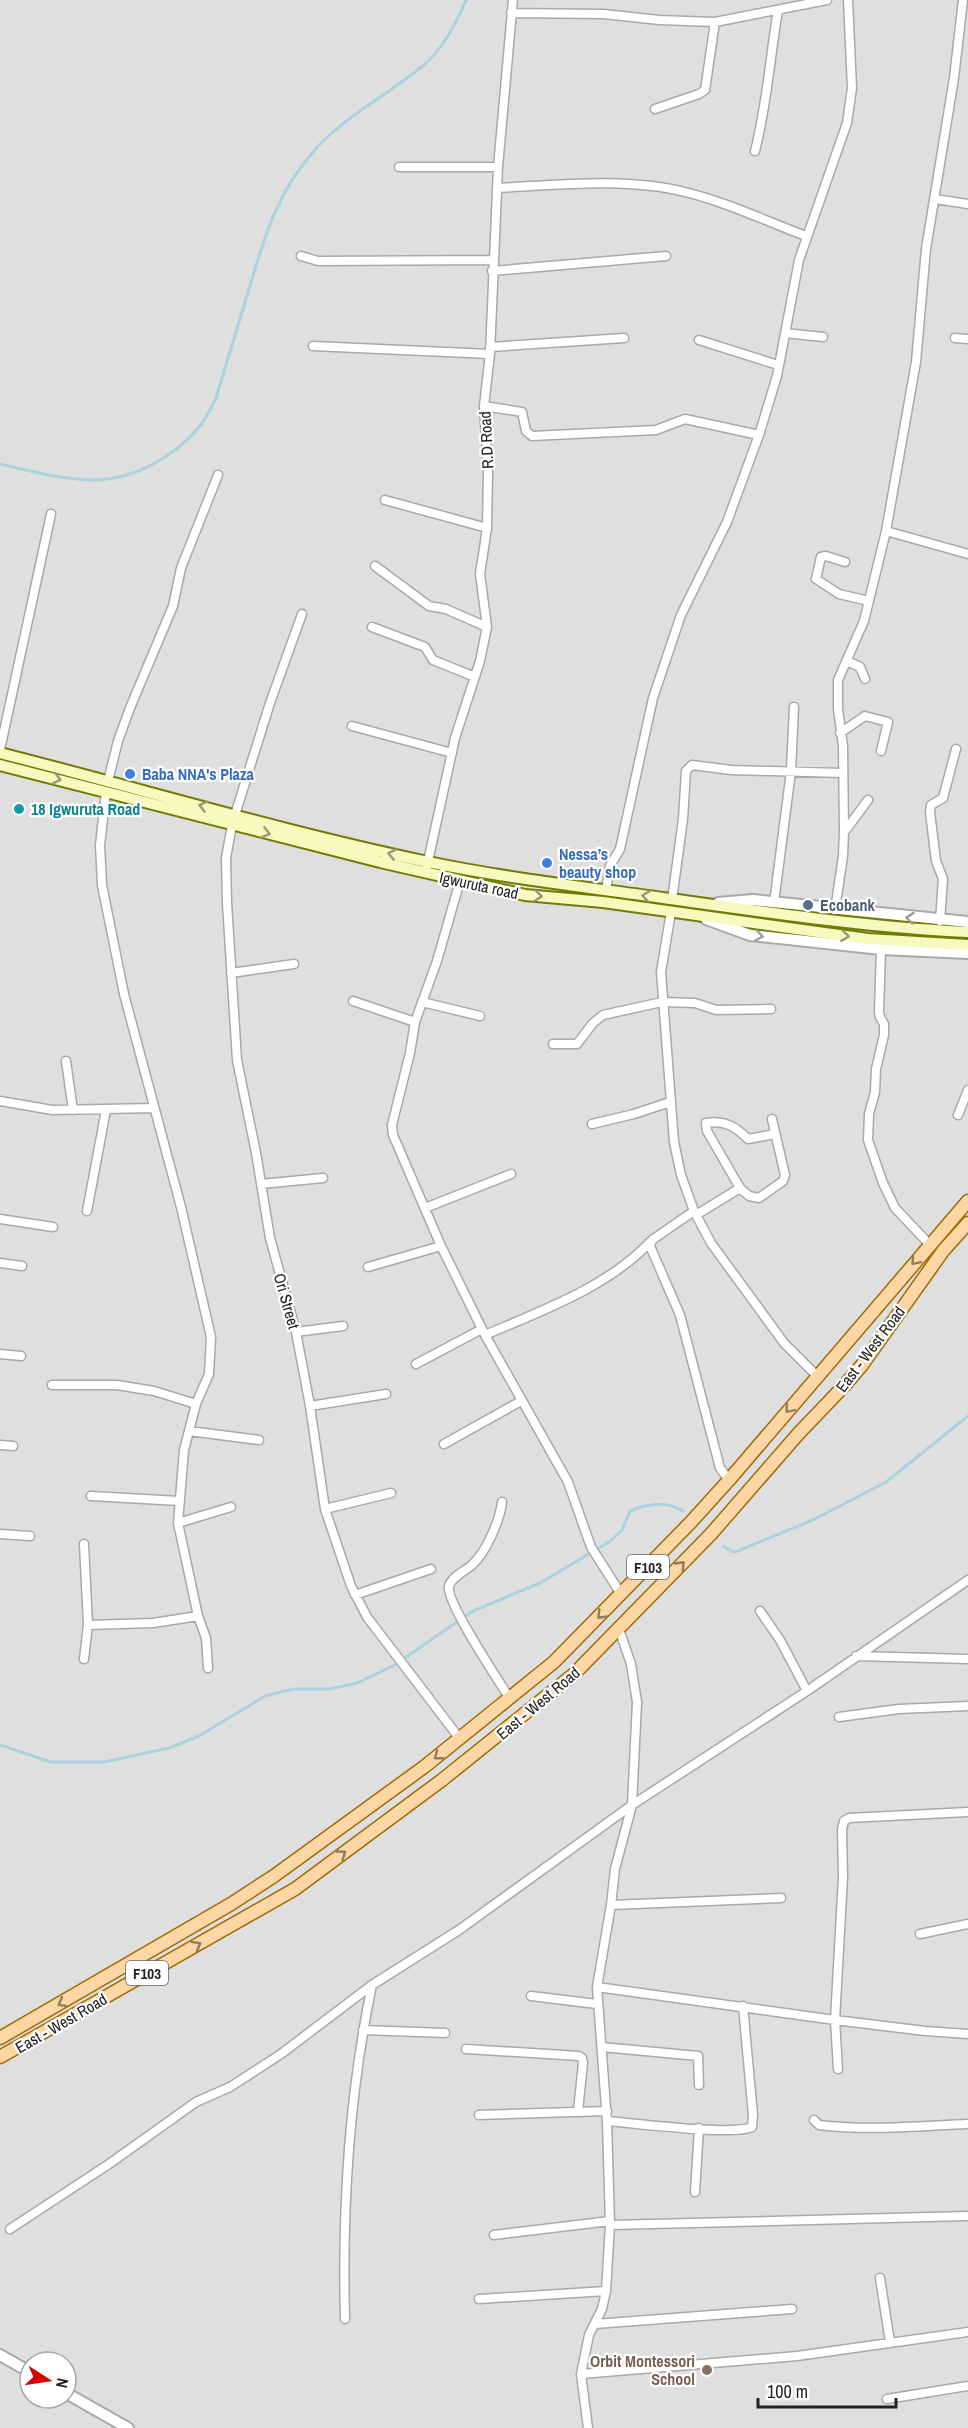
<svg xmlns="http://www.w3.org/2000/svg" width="968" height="2428" font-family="'Archivo Narrow',sans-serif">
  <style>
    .residential { fill: #e0dfdf; fill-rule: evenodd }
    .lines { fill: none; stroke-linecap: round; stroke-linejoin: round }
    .stream { stroke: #aad3df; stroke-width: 3 }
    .minor-casing { stroke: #a9a9a9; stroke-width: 11 }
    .tertiary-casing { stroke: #a9a9a9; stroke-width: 14 }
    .secondary-casing { stroke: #707d05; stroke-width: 14 }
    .primary-casing { stroke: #a06b00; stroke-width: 15 }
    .minor { stroke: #fff; stroke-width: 8 }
    .tertiary { stroke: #fff; stroke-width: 10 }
    .secondary { stroke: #f7fabf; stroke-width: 10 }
    .primary { stroke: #fcd6a4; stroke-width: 12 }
    .oneway { stroke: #979978 }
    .oneway2 { stroke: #9c9c9c }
    .oneway3 { stroke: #8f7c63 }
    .shop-dot { fill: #3f7fe0; stroke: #fff; stroke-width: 2 }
    .culture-dot { fill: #0f9aa8; stroke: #fff; stroke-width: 2 }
    .service-dot { fill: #5c6f8a; stroke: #fff; stroke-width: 2 }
    .education-dot { fill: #8d6e63; stroke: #fff; stroke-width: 2 }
    .labels { text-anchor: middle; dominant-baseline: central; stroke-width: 4.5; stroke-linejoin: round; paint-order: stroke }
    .shield { fill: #fff; stroke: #646464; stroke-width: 1.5 }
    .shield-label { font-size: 15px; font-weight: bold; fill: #222 }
    .street-label { font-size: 16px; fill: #222; stroke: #fff }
    .shop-label { font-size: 16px; font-weight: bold; fill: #366cbe; stroke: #fff; text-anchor: start }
    .culture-label { font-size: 16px; font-weight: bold; fill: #0d838f; stroke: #fff; text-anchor: start }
    .service-label { font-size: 16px; font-weight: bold; fill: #4e5e75; stroke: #fff; text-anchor: start }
    .education-label { font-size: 16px; font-weight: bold; fill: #785e54; stroke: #fff; text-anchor: end }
  </style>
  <rect width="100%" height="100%" fill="#f2efe9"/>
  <path class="residential" d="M 0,0 L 968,0 L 968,2428 L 0,2428 ZM 30,2362 L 66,2362 L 66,2398 L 30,2398 Z"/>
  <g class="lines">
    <path class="stream" d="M 0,464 C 31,471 63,480 96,480 C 136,479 175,456 200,426 C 207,418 211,407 216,398 C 227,362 238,326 249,289 C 264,238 277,192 314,151 C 345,115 389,95 425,64 C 443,48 457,22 466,0
      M 723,1546 L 733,1552 L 738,1551 L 815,1519 L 886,1482 L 968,1416
      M 0,1745 L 51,1762 L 104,1762 L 169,1748 L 199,1736 L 265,1696 L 293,1689 L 330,1689 L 357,1683 L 393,1666 L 473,1611 L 540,1583 L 609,1542 L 622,1530 L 630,1511 C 647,1504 666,1500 683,1511"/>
    <defs>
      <path id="minor" d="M 511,13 L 604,14 L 659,20 L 715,22 L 827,0
        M 655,109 L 699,94 L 705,90 L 715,22
        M 755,151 C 767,105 770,57 778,10
        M 399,167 L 498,167
        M 497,188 C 556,185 627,177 685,192 C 726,202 766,221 806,236
        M 935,199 L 968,204
        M 301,256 L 318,261 L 492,260
        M 492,271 L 666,256
        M 785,333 L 823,337
        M 955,338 L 968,339
        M 699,340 L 778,365
        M 313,346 L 490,354
        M 490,347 L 624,338
        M 484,406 L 522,412 L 526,431 L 532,436 L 656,430 L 685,419 L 759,435
        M 385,500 L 487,528
        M 886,531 L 968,554
        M 845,562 L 826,556 L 821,557 L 816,579 L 839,594 L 869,601
        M 375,566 L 429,606 L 446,609 L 487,627
        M 372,627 L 425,647 L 433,660 L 475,677
        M 847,661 L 860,667 L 865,679
        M 352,726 L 452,753
        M 840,733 L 865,716 L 888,722 L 881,751
        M 0,750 L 51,514
        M 108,781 L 118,741 L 130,708 L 173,606 L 181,568 L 218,475
        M 106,792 L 100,845 L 102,885 L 124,994 L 181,1207 L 211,1337 L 209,1374 L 196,1404 L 184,1450 L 178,1523 L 198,1616 L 206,1638 L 208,1668
        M 235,815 L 270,703 L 302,614
        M 232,825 L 226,858 L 227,903 L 237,1060 L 256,1153 L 270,1238 L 296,1332 L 310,1406 L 325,1509 L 351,1586 L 367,1617 L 460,1739
        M 845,831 L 868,800
        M 427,866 L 455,738 L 480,661 L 487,627 L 480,574 L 487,528 L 488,472 L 484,406 L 490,354 L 498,167 L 513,0
        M 460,881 L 437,961 L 415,1022 L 410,1053 L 392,1125 L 393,1135 L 441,1246 L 485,1335 L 568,1482 L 591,1547 L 621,1594
        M 606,890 L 610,866 L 620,849 L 653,698 L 681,615 L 727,522 L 759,435 L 777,376 L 799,260 L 847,123 L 852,88 L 848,0
        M 672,900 L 683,819 L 686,771 L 692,765 L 731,770 L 842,773
        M 774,903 L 791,771 L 794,707
        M 835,910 L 843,856 L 844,831 L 843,746 L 838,709 L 838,680 L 864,621 L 886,531 L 916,362 L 926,249 L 954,78 L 963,0
        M 671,912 L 661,972 L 674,1142 L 681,1175 L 694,1211 L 711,1243 L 784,1343 L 817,1376
        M 940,921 L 943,879 L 936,861 L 930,812 L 931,805 L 943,798 L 956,749
        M 881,949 L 879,1012 L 880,1017 L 884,1024 L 884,1035 L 876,1069 L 875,1092 L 869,1114 L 868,1140 L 883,1183 L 895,1208 L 930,1245
        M 231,973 L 294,964
        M 353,1001 L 415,1022
        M 422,1002 L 480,1016
        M 553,1044 L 577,1044 L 593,1023 L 603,1015 L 662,1002 L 695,1003 L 716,1010 L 771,1009
        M 66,1061 L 73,1110
        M 0,1101 L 52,1110 L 154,1108
        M 958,1115 L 968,1090
        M 592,1124 L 634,1114 L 670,1102
        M 261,1184 L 323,1178
        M 740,1188 L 707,1131 L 706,1123 C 724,1120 735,1126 748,1139 L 775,1134
        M 425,1208 L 511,1174
        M 87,1211 L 106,1110
        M 694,1211 L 652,1240 L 650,1246 L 680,1315 L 720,1468 L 729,1480
        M 696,1215 L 740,1188 L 749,1196 L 759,1198 L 783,1181 L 785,1175 L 772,1119
        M 0,1219 L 53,1227
        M 0,1263 L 22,1266
        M 368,1267 L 441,1246
        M 296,1332 L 343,1326
        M 485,1335 C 541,1311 608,1287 650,1242
        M 0,1354 L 21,1356
        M 416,1364 L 482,1329
        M 52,1385 L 117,1385 L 154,1391 L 196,1404
        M 310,1406 L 386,1394
        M 189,1431 L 259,1440
        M 444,1444 L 521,1401
        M 0,1445 L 13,1446
        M 91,1496 L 179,1501
        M 502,1502 C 500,1520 486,1552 473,1564 C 466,1571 452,1576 449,1586 C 445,1601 499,1681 510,1699
        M 325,1509 L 391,1493
        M 178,1523 L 231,1507
        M 0,1534 L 30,1536
        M 355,1595 L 431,1569
        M 760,1611 L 780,1640 L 807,1691
        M 88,1625 L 153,1623 L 198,1616
        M 856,1656 L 968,1659
        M 84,1659 L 88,1625 L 84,1544
        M 839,1717 L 899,1709 L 968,1706
        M 611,1905 L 781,1898
        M 920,1934 L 968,1924
        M 597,1987 L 835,2020 L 925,2031 L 968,2034
        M 531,1996 L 597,2004
        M 363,2030 L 445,2033
        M 602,2047 L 698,2056 L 699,2085
        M 466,2049 L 579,2056 L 582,2058 L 583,2063 L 578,2111
        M 838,2069 L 835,2020 L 843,1877 L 842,1830 L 844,1821 L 849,1818 L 968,1812
        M 479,2115 L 607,2111
        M 814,2120 L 819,2125 C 868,2131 919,2126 968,2124
        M 607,2121 C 634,2123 732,2136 752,2127 L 753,2115 L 743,2006
        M 695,2192 L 699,2128
        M 610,2225 L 968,2216
        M 10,2229 L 109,2164 L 196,2102 L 230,2087 L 281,2054 L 372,1985 L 459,1930 L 632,1805 L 807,1691 L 968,1580
        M 494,2235 L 610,2221
        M 880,2278 L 890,2342
        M 479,2299 L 606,2291
        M 345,2319 C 342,2207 349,2095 372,1985
        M 595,2324 L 792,2309
        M 581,2374 L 797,2356 L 968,2332
        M 887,2399 L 968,2386
        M 588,2428 L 581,2374 L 589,2335 L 602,2309 L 606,2291 L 610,2225 L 607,2121 L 597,1987 L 611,1905 L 615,1869 L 632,1805 L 637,1702 L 631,1664 L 619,1629"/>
      <path id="tertiary" d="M 718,903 L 753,900 L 968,922
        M 706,919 L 750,935 L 881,949 L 968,953
        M 0,2355 L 30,2372
        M 66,2393 L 128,2428"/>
      <path id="secondary" d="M 0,753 C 142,789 284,832 428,862 C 505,878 584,887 663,898 C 764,912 865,927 968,932
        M 0,765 L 380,862 L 525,895 L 603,902 L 868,939 L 968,945"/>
      <path id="primary" d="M 0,2038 L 231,1904 L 274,1876 L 424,1767 L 554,1662 L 691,1522 L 729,1480 L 968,1201
        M 0,2057 L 295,1889 L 442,1780 L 574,1674 L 711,1534 L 799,1433 L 844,1386 L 862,1365 L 943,1251 L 968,1223"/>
    </defs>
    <use href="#minor" class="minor-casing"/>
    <use href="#tertiary" class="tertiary-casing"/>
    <use href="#secondary" class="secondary-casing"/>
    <use href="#primary" class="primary-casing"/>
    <use href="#minor" class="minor"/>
    <use href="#tertiary" class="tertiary"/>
    <use href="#secondary" class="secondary"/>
    <use href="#primary" class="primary"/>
  </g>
  <defs><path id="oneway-chevron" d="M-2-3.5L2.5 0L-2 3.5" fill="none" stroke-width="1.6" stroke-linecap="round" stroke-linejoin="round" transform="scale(1.5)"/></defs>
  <g class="oneway">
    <use href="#oneway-chevron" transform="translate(57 779) rotate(14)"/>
    <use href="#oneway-chevron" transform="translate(203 806) rotate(-165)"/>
    <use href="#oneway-chevron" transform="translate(266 833) rotate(14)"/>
    <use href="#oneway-chevron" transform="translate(392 854) rotate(-167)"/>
    <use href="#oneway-chevron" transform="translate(538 896) rotate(6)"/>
    <use href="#oneway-chevron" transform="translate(646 896) rotate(-172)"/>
    <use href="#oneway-chevron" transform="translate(845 936) rotate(7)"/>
  </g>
  <g class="oneway2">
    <use href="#oneway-chevron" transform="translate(910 918) rotate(-174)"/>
    <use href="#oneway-chevron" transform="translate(759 936) rotate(8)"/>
  </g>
  <g class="oneway3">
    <use href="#oneway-chevron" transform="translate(915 1261) rotate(131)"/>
    <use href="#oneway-chevron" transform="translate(789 1409) rotate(130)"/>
    <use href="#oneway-chevron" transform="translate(681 1565) rotate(-46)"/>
    <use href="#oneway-chevron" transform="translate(601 1615) rotate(134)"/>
    <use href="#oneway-chevron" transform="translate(438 1756) rotate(142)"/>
    <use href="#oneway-chevron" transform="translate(342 1854) rotate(-36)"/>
    <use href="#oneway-chevron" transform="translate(197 1945) rotate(-30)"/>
    <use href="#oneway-chevron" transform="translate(62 2003) rotate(151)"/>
  </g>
  <g class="shop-dot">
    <circle cx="130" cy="774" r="6"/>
    <circle cx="547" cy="863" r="6"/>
  </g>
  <circle class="culture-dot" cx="19" cy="809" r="6"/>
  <circle class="service-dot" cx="808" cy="905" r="6"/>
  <circle class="education-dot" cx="707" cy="2370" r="6"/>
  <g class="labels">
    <g class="shield">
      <rect x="627" y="1555" width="42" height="24" rx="4.5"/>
      <rect x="126" y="1961" width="42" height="24" rx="4.5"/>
    </g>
    <g class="shield-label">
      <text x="648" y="1567">F103</text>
      <text x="147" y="1973">F103</text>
    </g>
    <g class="street-label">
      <text transform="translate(486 440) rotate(-93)">R.D Road</text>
      <text transform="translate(479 885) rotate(12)">Igwuruta road</text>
      <text transform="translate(287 1301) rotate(74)">Ori Street</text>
      <text transform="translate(870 1349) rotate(-53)">East - West Road</text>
      <text transform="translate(538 1703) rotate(-40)">East - West Road</text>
      <text transform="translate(61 2023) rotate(-30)">East - West Road</text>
    </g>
    <g class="shop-label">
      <text x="142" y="774">Baba NNA's Plaza</text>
      <text x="559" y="854">Nessa’s<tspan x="559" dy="18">beauty shop</tspan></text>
    </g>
    <g class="culture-label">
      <text x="31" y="809">18 Igwuruta Road</text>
    </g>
    <g class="service-label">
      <text x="820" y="905">Ecobank</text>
    </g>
    <g class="education-label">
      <text x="695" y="2361">Orbit Montessori<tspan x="695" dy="18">School</tspan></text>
    </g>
  </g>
  <g transform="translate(48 2380) rotate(102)"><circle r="28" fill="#ffffff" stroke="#a7a7a7" stroke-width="1.5"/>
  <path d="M0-4.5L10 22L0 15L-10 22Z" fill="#d40000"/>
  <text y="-9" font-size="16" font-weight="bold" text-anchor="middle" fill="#222222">N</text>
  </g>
  <path d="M758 2398v9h138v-9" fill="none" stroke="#222222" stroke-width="3"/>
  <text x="767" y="2398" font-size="18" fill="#222222" stroke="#ffffff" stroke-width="4.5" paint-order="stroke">100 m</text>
</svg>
